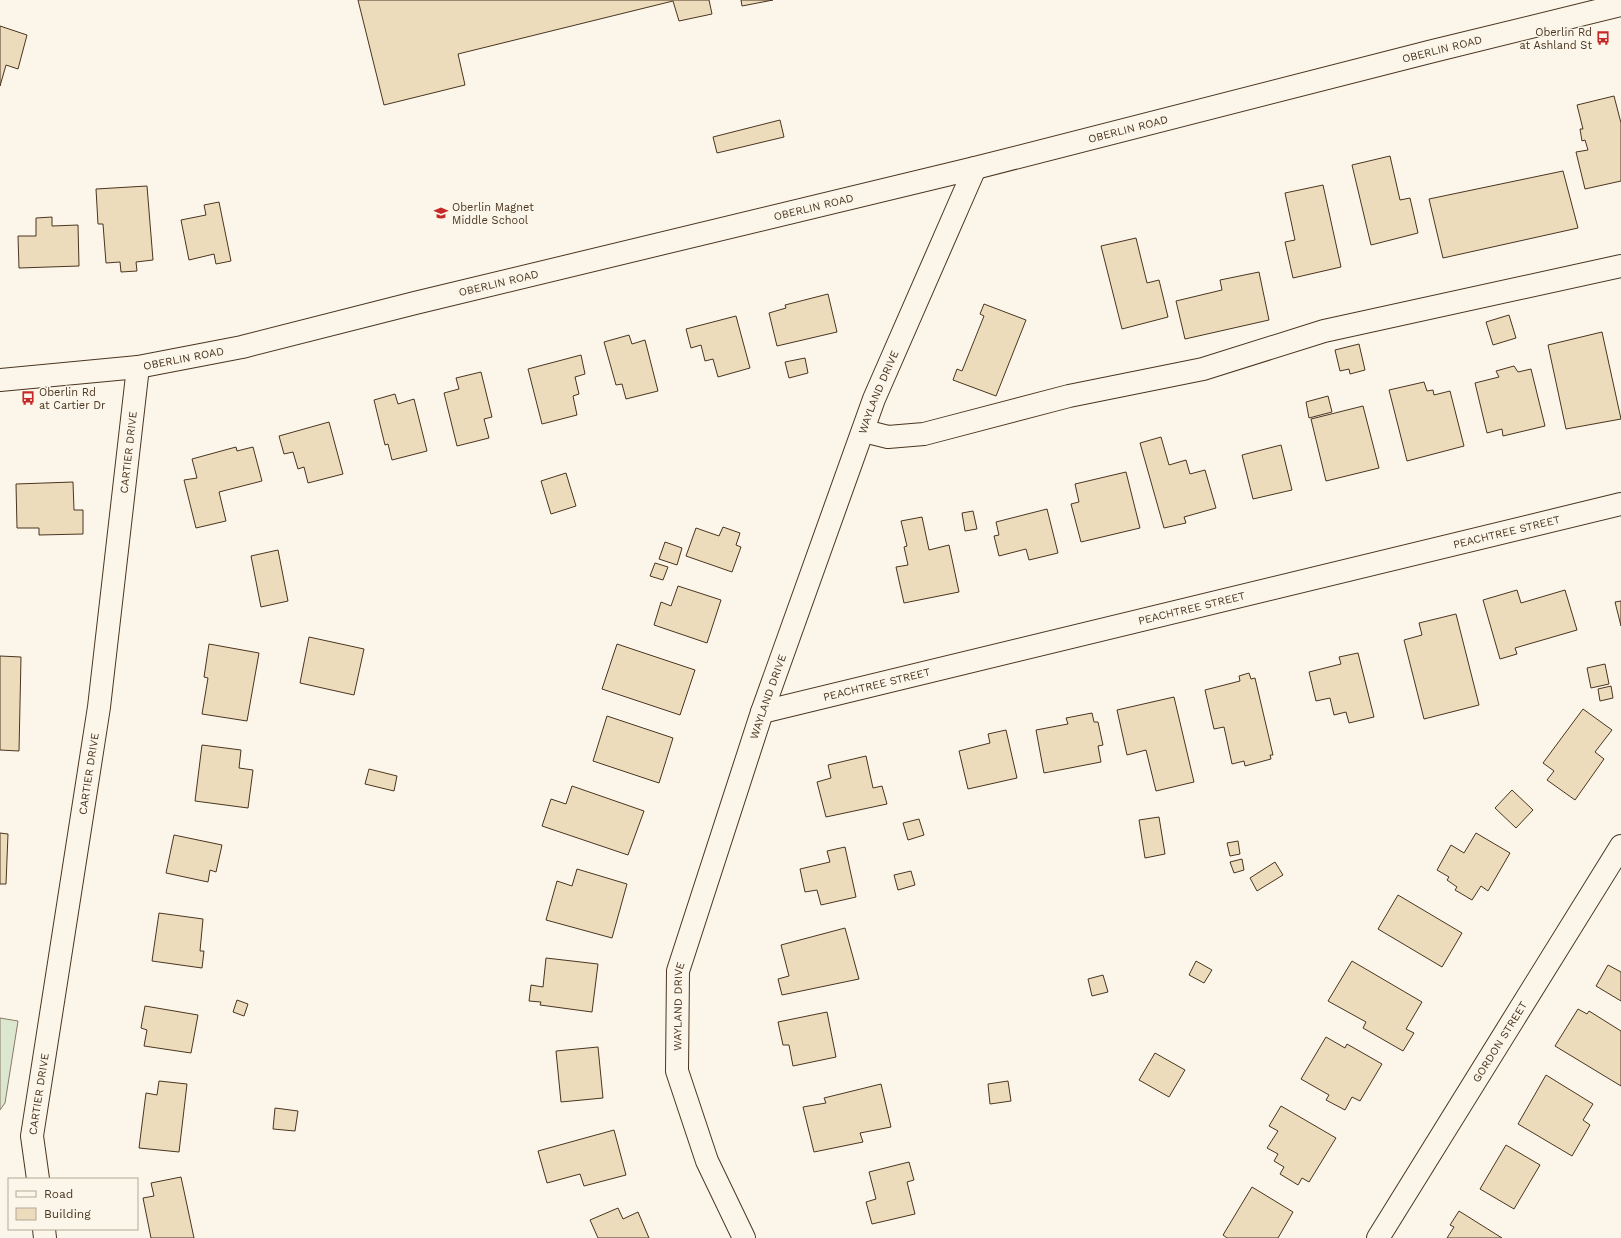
<svg xmlns="http://www.w3.org/2000/svg" width="1621" height="1238" font-family="'Work Sans',sans-serif">
  <style>
    .green { fill: #dce7d0; stroke: #887966 }
    .building { fill: #ecdcbc; stroke: #4a3520 }
    .lines { fill: none; stroke-linecap: round; stroke-linejoin: round }
    .minor-casing { stroke: #4a3520; stroke-width: 24 }
    .major-casing { stroke: #4a3520; stroke-width: 24 }
    .minor { stroke: #fbf6e9; stroke-width: 22 }
    .major { stroke: #fbf6e9; stroke-width: 22 }
    .labels { text-anchor: middle; dominant-baseline: central; stroke-width: 3; stroke-linejoin: round; paint-order: stroke }
    .poi-label { font-size: 11px; fill: #4a3520; stroke: #fbf6e9; text-anchor: start }
    .street-label { font-size: 11px; fill: #4a3520; stroke: #fbf6e9 }
  </style>
  <rect width="100%" height="100%" fill="#fbf6e9"/>
  <path class="green" d="M 0,1018 L 18,1021 L 5,1103 L 0,1110 Z"/>
  <path class="building" d="M 358,0 L 709,0 L 712,14 L 679,21 L 673,1 L 458,54 L 465,85 L 384,105 Z
    M 741,0 L 773,0 L 742,6 Z
    M 0,26 L 27,35 L 18,69 L 6,65 L 0,86 Z
    M 1614,96 L 1621,123 L 1621,181 L 1585,189 L 1576,152 L 1588,150 L 1585,140 L 1582,141 L 1580,129 L 1583,129 L 1577,105 Z
    M 780,120 L 784,137 L 717,153 L 713,137 Z
    M 1390,156 L 1400,200 L 1410,198 L 1418,233 L 1371,245 L 1352,165 Z
    M 1563,171 L 1578,228 L 1443,258 L 1429,199 Z
    M 1323,185 L 1341,267 L 1293,278 L 1285,242 L 1295,240 L 1285,193 Z
    M 147,186 L 153,260 L 136,262 L 137,271 L 121,272 L 120,262 L 106,263 L 103,224 L 98,224 L 96,189 Z
    M 219,202 L 231,261 L 216,264 L 214,254 L 189,260 L 181,220 L 206,215 L 204,205 Z
    M 52,217 L 52,226 L 78,225 L 79,266 L 19,268 L 18,236 L 36,236 L 36,218 Z
    M 1136,238 L 1147,283 L 1159,280 L 1168,317 L 1122,329 L 1101,246 Z
    M 1259,272 L 1269,320 L 1185,339 L 1176,301 L 1222,290 L 1220,280 Z
    M 828,294 L 837,332 L 777,346 L 769,313 L 786,308 L 785,305 Z
    M 984,304 L 1026,320 L 996,396 L 953,380 L 957,369 L 962,371 L 984,316 L 980,314 Z
    M 1509,315 L 1516,338 L 1493,345 L 1486,322 Z
    M 736,316 L 750,368 L 718,377 L 713,359 L 705,361 L 701,345 L 691,348 L 686,329 Z
    M 1602,332 L 1621,419 L 1566,429 L 1548,345 Z
    M 629,335 L 632,344 L 645,340 L 658,391 L 626,399 L 622,384 L 616,385 L 604,342 Z
    M 1359,344 L 1365,370 L 1350,374 L 1349,369 L 1340,371 L 1335,350 Z
    M 581,355 L 585,374 L 575,377 L 579,394 L 573,396 L 577,415 L 542,424 L 528,369 Z
    M 805,358 L 808,373 L 789,378 L 785,362 Z
    M 1514,366 L 1518,372 L 1531,369 L 1545,426 L 1503,436 L 1502,429 L 1487,433 L 1475,383 L 1499,377 L 1496,371 Z
    M 481,372 L 492,417 L 484,419 L 489,438 L 457,446 L 444,393 L 459,389 L 456,378 Z
    M 1424,382 L 1427,391 L 1433,390 L 1434,395 L 1450,391 L 1464,446 L 1407,461 L 1389,390 Z
    M 395,394 L 398,404 L 414,399 L 427,451 L 392,460 L 388,444 L 385,445 L 374,400 Z
    M 1328,396 L 1332,412 L 1309,418 L 1306,402 Z
    M 1363,406 L 1379,468 L 1326,481 L 1311,419 Z
    M 329,422 L 343,474 L 308,483 L 304,467 L 298,469 L 293,452 L 284,454 L 279,436 Z
    M 1161,437 L 1169,465 L 1186,460 L 1190,474 L 1205,470 L 1216,508 L 1184,517 L 1186,523 L 1164,528 L 1140,443 Z
    M 1281,445 L 1292,490 L 1253,499 L 1242,455 Z
    M 236,447 L 237,451 L 253,447 L 262,481 L 219,492 L 226,521 L 196,528 L 184,480 L 197,478 L 192,459 Z
    M 1126,472 L 1140,528 L 1081,542 L 1071,504 L 1079,502 L 1075,484 Z
    M 566,473 L 576,506 L 551,514 L 541,481 Z
    M 73,482 L 74,510 L 83,510 L 83,534 L 39,535 L 39,528 L 17,528 L 16,484 Z
    M 1047,509 L 1058,553 L 1029,560 L 1026,549 L 999,556 L 994,536 L 999,535 L 996,522 Z
    M 973,511 L 977,529 L 965,531 L 962,513 Z
    M 922,517 L 929,550 L 949,545 L 959,592 L 904,603 L 896,567 L 908,565 L 904,547 L 907,546 L 901,521 Z
    M 723,527 L 740,533 L 736,545 L 741,547 L 732,572 L 686,556 L 696,528 L 719,536 Z
    M 665,542 L 682,548 L 677,565 L 659,559 Z
    M 278,550 L 288,601 L 261,607 L 251,556 Z
    M 655,563 L 668,567 L 663,580 L 650,576 Z
    M 678,586 L 721,600 L 707,643 L 654,625 L 661,602 L 671,606 Z
    M 1517,590 L 1521,603 L 1565,590 L 1577,630 L 1515,648 L 1517,654 L 1500,659 L 1483,600 Z
    M 1621,601 L 1621,626 L 1615,602 Z
    M 1456,614 L 1479,705 L 1424,719 L 1404,640 L 1422,635 L 1419,623 Z
    M 309,637 L 364,649 L 354,695 L 300,683 Z
    M 209,644 L 259,653 L 247,721 L 202,714 L 208,678 L 204,677 Z
    M 617,644 L 695,670 L 680,715 L 602,689 Z
    M 1358,653 L 1374,717 L 1349,723 L 1346,712 L 1334,715 L 1330,698 L 1316,701 L 1309,672 L 1341,664 L 1339,657 Z
    M 0,656 L 21,657 L 19,751 L 0,750 Z
    M 1605,664 L 1609,684 L 1591,688 L 1587,668 Z
    M 1249,673 L 1251,679 L 1255,678 L 1273,755 L 1270,755 L 1271,759 L 1245,766 L 1244,761 L 1232,764 L 1224,727 L 1214,729 L 1205,690 L 1240,681 L 1239,676 Z
    M 1611,686 L 1613,698 L 1600,701 L 1598,689 Z
    M 1174,697 L 1194,782 L 1156,791 L 1146,750 L 1127,755 L 1117,710 Z
    M 1583,709 L 1612,730 L 1595,752 L 1604,759 L 1575,800 L 1547,780 L 1554,771 L 1543,763 Z
    M 1092,713 L 1094,722 L 1098,722 L 1103,745 L 1098,746 L 1101,762 L 1044,773 L 1036,730 L 1068,724 L 1066,718 Z
    M 607,716 L 673,738 L 659,783 L 593,761 Z
    M 1006,730 L 1017,778 L 968,789 L 959,751 L 990,743 L 988,734 Z
    M 202,745 L 241,750 L 239,768 L 253,770 L 248,808 L 195,801 Z
    M 866,756 L 873,788 L 882,786 L 887,804 L 826,817 L 817,782 L 831,778 L 828,765 Z
    M 369,769 L 397,776 L 394,791 L 365,784 Z
    M 572,786 L 644,811 L 628,855 L 542,826 L 551,799 L 566,804 Z
    M 1512,790 L 1533,810 L 1516,828 L 1495,808 Z
    M 1159,817 L 1165,854 L 1145,858 L 1139,820 Z
    M 919,819 L 924,835 L 908,840 L 903,823 Z
    M 0,833 L 8,834 L 6,884 L 0,884 Z
    M 1476,833 L 1510,853 L 1488,891 L 1481,886 L 1472,900 L 1455,890 L 1457,887 L 1447,880 L 1449,877 L 1437,870 L 1451,845 L 1464,853 Z
    M 174,835 L 222,845 L 216,872 L 210,870 L 208,882 L 166,873 Z
    M 1238,841 L 1240,854 L 1230,856 L 1227,843 Z
    M 845,847 L 856,897 L 821,905 L 817,890 L 805,892 L 800,869 L 830,862 L 827,851 Z
    M 1242,859 L 1244,870 L 1234,873 L 1230,862 Z
    M 1275,862 L 1283,875 L 1257,891 L 1250,878 Z
    M 577,869 L 627,884 L 612,938 L 546,920 L 557,881 L 572,886 Z
    M 911,871 L 915,885 L 898,890 L 894,875 Z
    M 1398,895 L 1462,933 L 1442,967 L 1378,929 Z
    M 159,913 L 203,919 L 200,951 L 204,951 L 202,968 L 152,961 Z
    M 845,928 L 859,979 L 782,995 L 778,979 L 789,976 L 781,945 Z
    M 546,958 L 598,964 L 592,1012 L 540,1005 L 541,1002 L 529,1001 L 531,985 L 543,987 Z
    M 1196,961 L 1212,970 L 1204,983 L 1189,975 Z
    M 1352,961 L 1422,1002 L 1406,1029 L 1414,1033 L 1403,1051 L 1363,1028 L 1366,1022 L 1328,1001 Z
    M 1608,965 L 1621,972 L 1621,1001 L 1596,986 Z
    M 1103,975 L 1108,992 L 1092,996 L 1088,979 Z
    M 237,1000 L 248,1004 L 244,1016 L 233,1012 Z
    M 145,1006 L 198,1015 L 191,1053 L 144,1046 L 147,1030 L 141,1028 Z
    M 1578,1009 L 1587,1014 L 1589,1011 L 1621,1031 L 1621,1086 L 1555,1046 Z
    M 827,1012 L 836,1057 L 793,1066 L 789,1045 L 783,1045 L 778,1022 Z
    M 1326,1037 L 1345,1048 L 1347,1044 L 1382,1064 L 1360,1101 L 1352,1097 L 1345,1110 L 1326,1100 L 1329,1095 L 1301,1079 Z
    M 598,1047 L 603,1098 L 561,1102 L 556,1051 Z
    M 1155,1053 L 1185,1070 L 1169,1097 L 1139,1080 Z
    M 1546,1075 L 1593,1104 L 1583,1120 L 1590,1125 L 1572,1156 L 1518,1124 Z
    M 159,1081 L 187,1084 L 179,1152 L 139,1148 L 146,1093 L 157,1095 Z
    M 1008,1081 L 1011,1101 L 990,1104 L 988,1084 Z
    M 881,1084 L 891,1127 L 860,1133 L 863,1142 L 814,1152 L 803,1107 L 826,1103 L 824,1098 Z
    M 1281,1106 L 1336,1138 L 1309,1182 L 1302,1178 L 1298,1185 L 1280,1174 L 1284,1167 L 1274,1161 L 1278,1154 L 1267,1148 L 1278,1131 L 1269,1126 Z
    M 275,1108 L 298,1111 L 295,1131 L 273,1129 Z
    M 614,1130 L 626,1175 L 584,1186 L 580,1174 L 547,1183 L 538,1151 Z
    M 1506,1145 L 1540,1165 L 1514,1209 L 1480,1189 Z
    M 909,1162 L 914,1180 L 907,1182 L 915,1214 L 872,1224 L 866,1202 L 876,1199 L 869,1172 Z
    M 181,1177 L 194,1238 L 151,1238 L 143,1198 L 154,1196 L 151,1183 Z
    M 1252,1187 L 1293,1212 L 1278,1238 L 1227,1238 L 1223,1235 Z
    M 618,1208 L 623,1219 L 638,1212 L 649,1238 L 598,1238 L 590,1220 Z
    M 1459,1211 L 1502,1238 L 1447,1238 L 1454,1227 L 1450,1225 Z"/>
  <g class="lines">
    <defs>
      <g id="minor">
        <path d="M 864,431 L 888,437 L 924,434 L 1069,396 L 1203,369 L 1324,331 L 1621,266"/>
        <path id="s1" d="M 762,712 L 1621,504"/>
        <path id="s2" d="M 38,1179 L 32,1136 L 99,707 L 138,367"/>
        <path d="M 44,1229 L 45,1238"/>
        <path id="s3" d="M 744,1238 L 707,1161 L 677,1071 L 678,971 L 762,712 L 874,399 L 975,168"/>
        <path id="s4" d="M 1378,1238 L 1621,846"/>
      </g>
      <g id="major">
        <path id="s5" d="M 0,380 L 138,367 L 242,347 L 415,303 L 975,168 L 1433,51 L 1621,5"/>
      </g>
    </defs>
    <use href="#minor" class="minor-casing"/>
    <use href="#major" class="major-casing"/>
    <use href="#minor" class="minor"/>
    <use href="#major" class="major"/>
  </g>
  <defs>
    <symbol id="bus-bare" viewBox="-9 -9 18 18"><path d="M-5-6H5V4H4V6H2V4H-2V6H-4V4H-5ZM-3.5-4V0h7V-4ZM-3.5 1.2v1.5H-2V1.2ZM2 1.2v1.5H3.5V1.2Z" fill="#c62828" stroke="#fbf6e9" stroke-width="2.5" paint-order="stroke"/></symbol>
    <symbol id="school-bare" viewBox="-9 -9 18 18"><path d="M0-5L7-2L0 1L-7-2ZM-4 1L0 2.5L4 1V4Q0 6-4 4Z" fill="#c62828" stroke="#fbf6e9" stroke-width="2.5" paint-order="stroke"/></symbol>
  </defs>
  <g fill-rule="evenodd">
    <use href="#bus-bare" x="1593" y="28" width="20" height="20"/>
    <use href="#school-bare" x="431" y="203" width="20" height="20"/>
    <use href="#bus-bare" x="18" y="388" width="20" height="20"/>
  </g>
  <g class="labels">
    <g class="poi-label">
      <text x="1592" y="32" text-anchor="end">Oberlin Rd<tspan x="1592" dy="13">at Ashland St</tspan></text>
      <text x="452" y="207">Oberlin Magnet<tspan x="452" dy="13">Middle School</tspan></text>
      <text x="39" y="392">Oberlin Rd<tspan x="39" dy="13">at Cartier Dr</tspan></text>
    </g>
    <g class="street-label">
      <text stroke="none"><textPath href="#s5" startOffset="1481">OBERLIN ROAD</textPath></text>
      <text stroke="none"><textPath href="#s5" startOffset="1157">OBERLIN ROAD</textPath></text>
      <text stroke="none"><textPath href="#s5" startOffset="833">OBERLIN ROAD</textPath></text>
      <text stroke="none"><textPath href="#s5" startOffset="509">OBERLIN ROAD</textPath></text>
      <text stroke="none"><textPath href="#s5" startOffset="185">OBERLIN ROAD</textPath></text>
      <text stroke="none"><textPath href="#s3" startOffset="893">WAYLAND DRIVE</textPath></text>
      <text stroke="none"><textPath href="#s2" startOffset="734">CARTIER DRIVE</textPath></text>
      <text stroke="none"><textPath href="#s1" startOffset="766">PEACHTREE STREET</textPath></text>
      <text stroke="none"><textPath href="#s1" startOffset="442">PEACHTREE STREET</textPath></text>
      <text stroke="none"><textPath href="#s1" startOffset="118">PEACHTREE STREET</textPath></text>
      <text stroke="none"><textPath href="#s3" startOffset="569">WAYLAND DRIVE</textPath></text>
      <text stroke="none"><textPath href="#s2" startOffset="410">CARTIER DRIVE</textPath></text>
      <text stroke="none"><textPath href="#s3" startOffset="245">WAYLAND DRIVE</textPath></text>
      <text stroke="none"><textPath href="#s4" startOffset="231">GORDON STREET</textPath></text>
      <text stroke="none"><textPath href="#s2" startOffset="86">CARTIER DRIVE</textPath></text>
    </g>
  </g>
  <rect x="8" y="1178" width="130" height="52" fill="#fbf6e9" stroke="#b4a999"/>
  <rect x="16" y="1191" width="20" height="6" fill="#fbf6e9" stroke="#b4a999"/>
  <text x="44" y="1198" font-size="12" fill="#4a3520">Road</text>
  <rect x="16" y="1208" width="20" height="12" fill="#ecdcbc" stroke="#b4a999"/>
  <text x="44" y="1218" font-size="12" fill="#4a3520">Building</text>
</svg>
